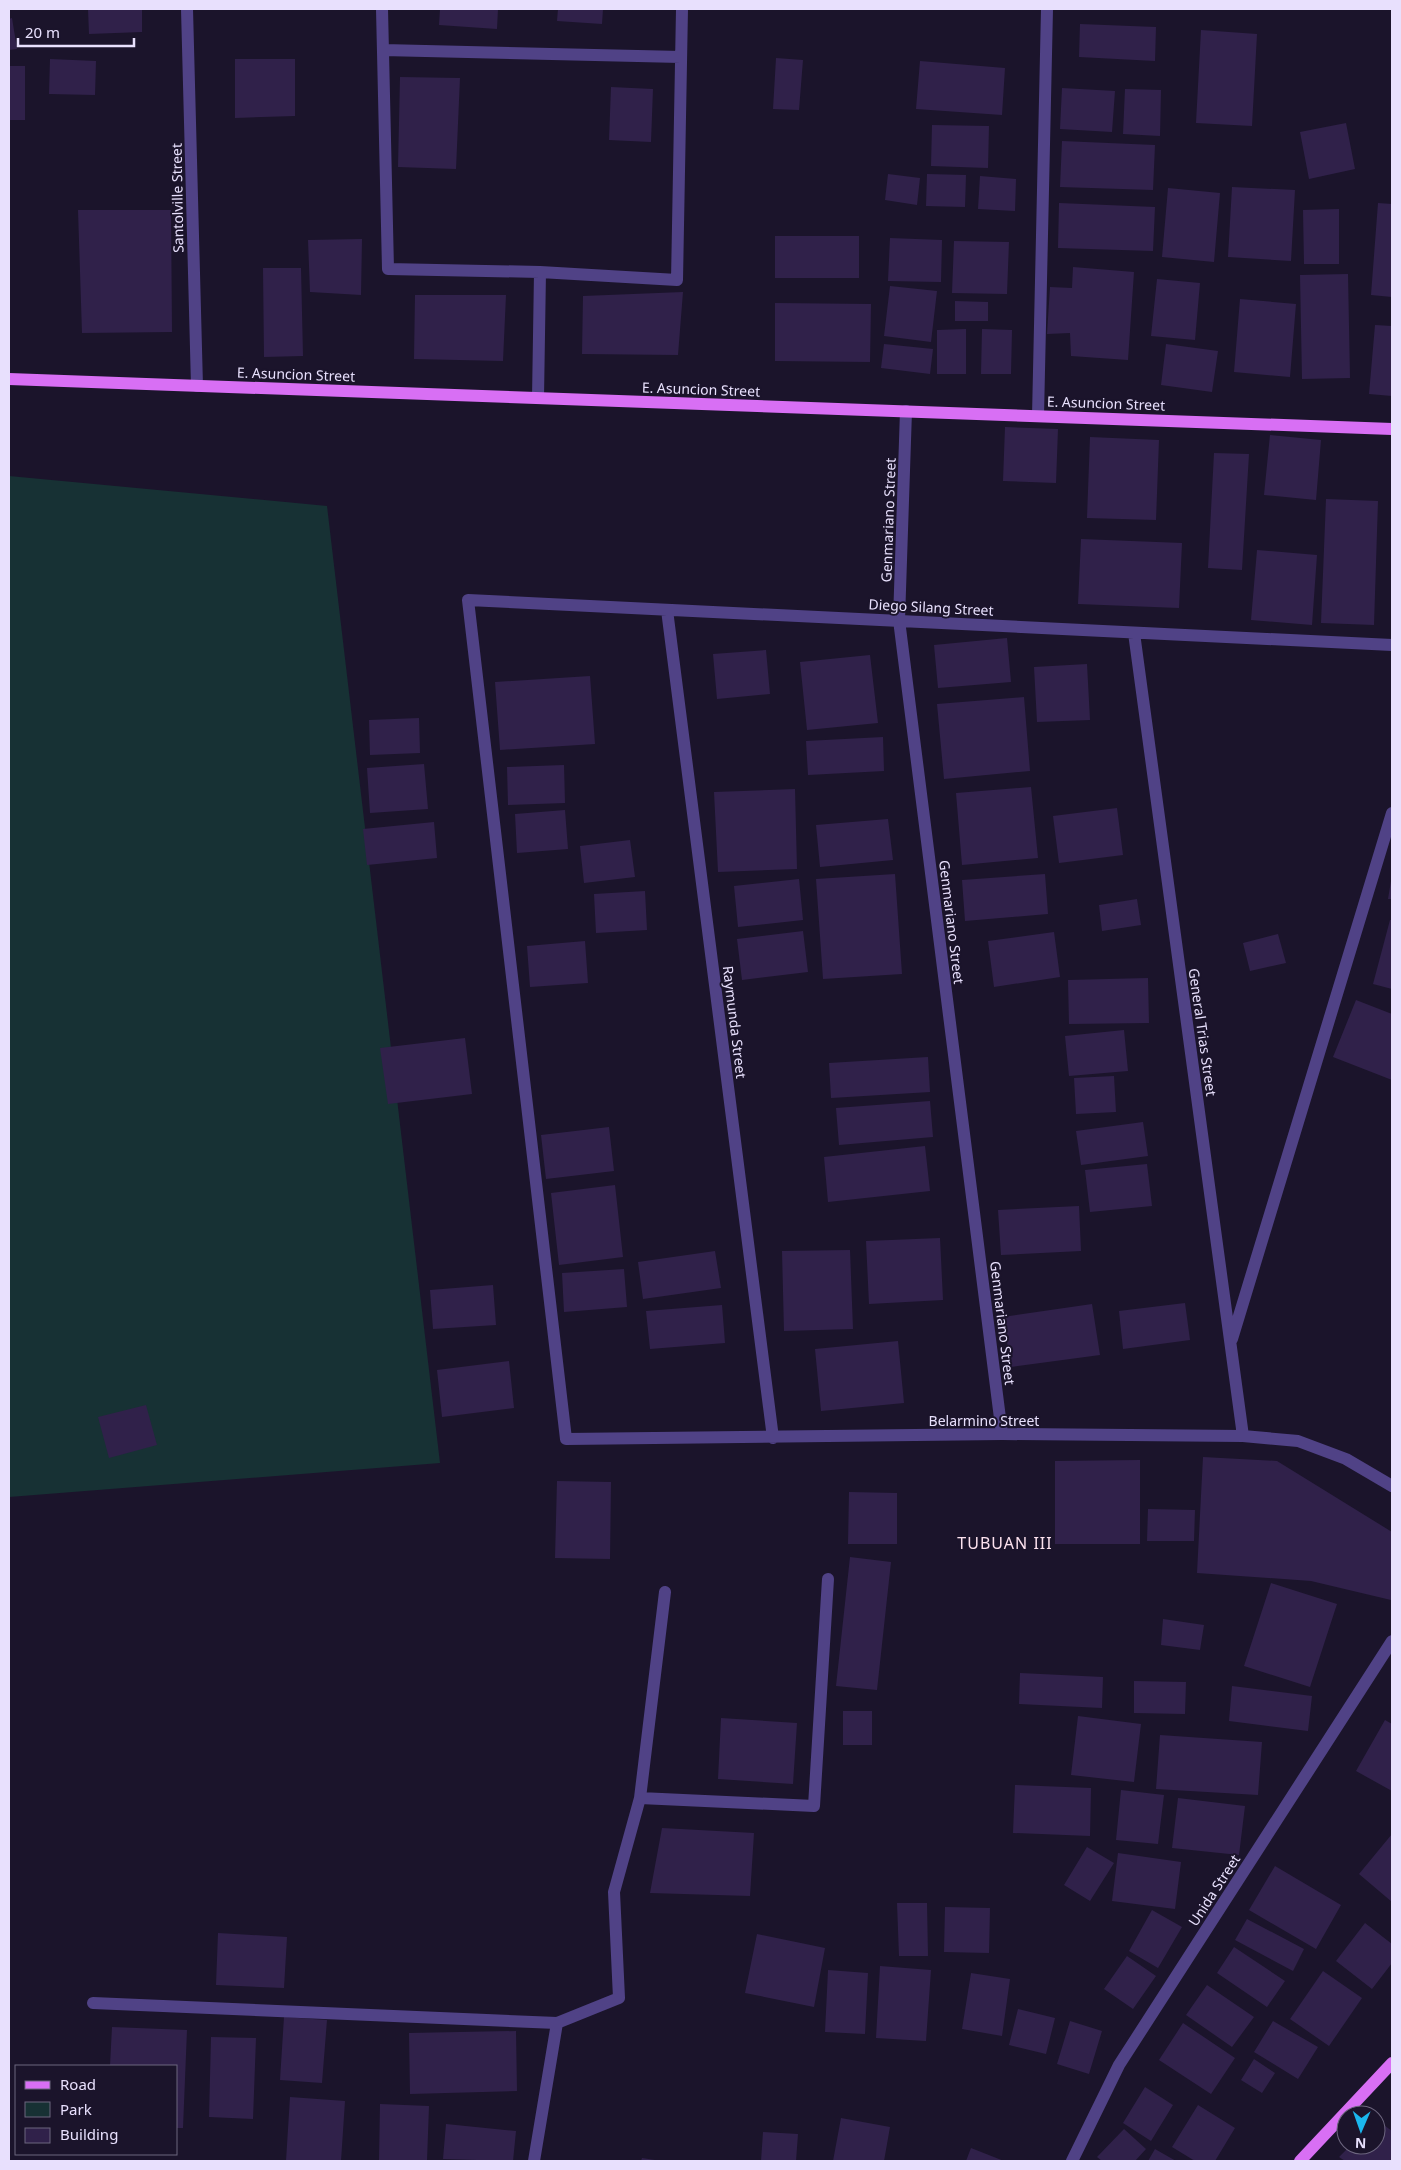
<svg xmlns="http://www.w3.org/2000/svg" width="1401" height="2170" font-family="'Noto Sans',sans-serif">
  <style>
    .green { fill: #173134 }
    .building { fill: #30214a }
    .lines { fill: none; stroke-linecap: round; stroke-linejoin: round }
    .minor { stroke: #504286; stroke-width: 12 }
    .major { stroke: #d86ff4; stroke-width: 12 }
    .labels { text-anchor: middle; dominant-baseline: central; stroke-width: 4; stroke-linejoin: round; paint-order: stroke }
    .street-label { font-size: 14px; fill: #e8e0fd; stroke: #1b142b }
    .quarter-label { font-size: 16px; letter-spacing: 1px; fill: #fde2ef; stroke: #1b142b }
  </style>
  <rect width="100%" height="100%" fill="#1b142b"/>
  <path class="green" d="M 9,476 L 327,506 L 440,1463 L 9,1497 Z"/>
  <path class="building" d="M 88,9 L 142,9 L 142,32 L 89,34 Z
    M 440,9 L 498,9 L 497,29 L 439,25 Z
    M 558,9 L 603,9 L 602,24 L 557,21 Z
    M 12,18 L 17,49 L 9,50 L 9,19 Z
    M 1080,24 L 1156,27 L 1155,61 L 1079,57 Z
    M 1201,30 L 1257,34 L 1252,126 L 1196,123 Z
    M 776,58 L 803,60 L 799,110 L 773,109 Z
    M 50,59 L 96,61 L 95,95 L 49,94 Z
    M 235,59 L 295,59 L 295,116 L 235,118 Z
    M 920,61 L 1005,68 L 1002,115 L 916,109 Z
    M 9,66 L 25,66 L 25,120 L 9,120 Z
    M 400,77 L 460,78 L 456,169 L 398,167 Z
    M 611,87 L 653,89 L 651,142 L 609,140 Z
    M 1062,88 L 1115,91 L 1112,132 L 1060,129 Z
    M 1125,89 L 1161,90 L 1160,136 L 1123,134 Z
    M 1346,123 L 1355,169 L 1309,179 L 1300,132 Z
    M 932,125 L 989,126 L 988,168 L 931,166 Z
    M 1062,141 L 1155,145 L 1153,190 L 1060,187 Z
    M 888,174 L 920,178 L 917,205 L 885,200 Z
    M 927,174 L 966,175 L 965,207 L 926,206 Z
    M 980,176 L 1016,179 L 1015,211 L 978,209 Z
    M 1232,187 L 1295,190 L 1291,261 L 1228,257 Z
    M 1168,188 L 1220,193 L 1214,262 L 1162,257 Z
    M 1059,203 L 1155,207 L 1153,251 L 1058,248 Z
    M 1378,203 L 1392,204 L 1392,297 L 1371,295 Z
    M 1339,209 L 1339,264 L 1304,264 L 1303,210 Z
    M 78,210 L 171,210 L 172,332 L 82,333 Z
    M 775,236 L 859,236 L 859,278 L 775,278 Z
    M 890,238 L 942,240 L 941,282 L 888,281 Z
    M 362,239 L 361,295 L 310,292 L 308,240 Z
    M 954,241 L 1009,242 L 1007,294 L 952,293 Z
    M 1073,267 L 1134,272 L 1128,360 L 1071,356 L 1070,333 L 1047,334 L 1050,287 L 1072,288 Z
    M 263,268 L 301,268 L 303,356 L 264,357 Z
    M 1348,274 L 1350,378 L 1302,379 L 1300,275 Z
    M 1157,279 L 1200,283 L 1195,340 L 1151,336 Z
    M 890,286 L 937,291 L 931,342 L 884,336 Z
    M 683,292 L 678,355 L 582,354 L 583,296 Z
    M 415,295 L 506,295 L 503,361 L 414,359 Z
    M 1240,299 L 1296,304 L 1290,377 L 1234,372 Z
    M 955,301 L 988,302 L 988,321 L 955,321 Z
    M 775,303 L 871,304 L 870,362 L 775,361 Z
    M 1375,325 L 1392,326 L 1392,396 L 1369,394 Z
    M 966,329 L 966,374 L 937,374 L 937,330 Z
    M 982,329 L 1012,330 L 1011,374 L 981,374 Z
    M 884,344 L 933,349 L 930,374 L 881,368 Z
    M 1166,344 L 1218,351 L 1212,392 L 1161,385 Z
    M 1005,427 L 1058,429 L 1056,483 L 1003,481 Z
    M 1270,435 L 1321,440 L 1316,500 L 1264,495 Z
    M 1090,437 L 1159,440 L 1156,520 L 1087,518 Z
    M 1214,453 L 1249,454 L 1242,570 L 1208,568 Z
    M 1326,499 L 1378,501 L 1374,625 L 1321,623 Z
    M 1081,539 L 1182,543 L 1179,608 L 1078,604 Z
    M 1257,550 L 1317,555 L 1312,625 L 1251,620 Z
    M 1007,638 L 1011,682 L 938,688 L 934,645 Z
    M 766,650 L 770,694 L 717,699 L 713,654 Z
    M 870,655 L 878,723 L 807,730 L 800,662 Z
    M 1087,664 L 1090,720 L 1037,722 L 1034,667 Z
    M 590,676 L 595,744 L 500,750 L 495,682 Z
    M 1024,697 L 1030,771 L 944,779 L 937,704 Z
    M 419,718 L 420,753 L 370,755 L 369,720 Z
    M 883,737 L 884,771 L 808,775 L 806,741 Z
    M 424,764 L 428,809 L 370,813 L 367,768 Z
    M 564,765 L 565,803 L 508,805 L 507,767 Z
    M 1031,787 L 1038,858 L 962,865 L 956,793 Z
    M 795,789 L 797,869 L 718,872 L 714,792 Z
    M 1117,808 L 1123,855 L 1059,863 L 1053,816 Z
    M 565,810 L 568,849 L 517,853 L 515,814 Z
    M 888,819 L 893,860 L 820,867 L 816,825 Z
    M 434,822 L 437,858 L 367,865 L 363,829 Z
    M 630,840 L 635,877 L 584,883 L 580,846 Z
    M 895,874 L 902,974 L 823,979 L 816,879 Z
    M 1045,874 L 1048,914 L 965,921 L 962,880 Z
    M 799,879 L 803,920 L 738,927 L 734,886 Z
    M 1391,881 L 1392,881 L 1392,899 L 1388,899 Z
    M 645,891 L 647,930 L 596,933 L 594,894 Z
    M 1137,899 L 1141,925 L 1102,931 L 1099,905 Z
    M 1390,920 L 1392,920 L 1392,989 L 1373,984 Z
    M 803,931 L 808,972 L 742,980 L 737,939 Z
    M 1054,932 L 1060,977 L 994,987 L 988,941 Z
    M 1278,934 L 1286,963 L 1250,971 L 1243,943 Z
    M 585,941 L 588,983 L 530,987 L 527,946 Z
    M 1148,978 L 1149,1023 L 1069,1024 L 1068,980 Z
    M 1356,1000 L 1392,1014 L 1392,1080 L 1333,1057 Z
    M 1124,1030 L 1128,1071 L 1069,1076 L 1065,1036 Z
    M 465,1038 L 472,1094 L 388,1104 L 380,1048 Z
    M 928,1057 L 930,1092 L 831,1098 L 829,1063 Z
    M 1114,1076 L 1116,1112 L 1076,1114 L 1074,1078 Z
    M 930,1101 L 933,1137 L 839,1145 L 836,1108 Z
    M 1143,1122 L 1148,1156 L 1081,1165 L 1076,1131 Z
    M 609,1127 L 614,1171 L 546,1179 L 541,1135 Z
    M 925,1146 L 930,1191 L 828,1202 L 824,1157 Z
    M 1147,1164 L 1152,1206 L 1090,1212 L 1085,1170 Z
    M 615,1185 L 623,1257 L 559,1265 L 551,1193 Z
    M 1079,1206 L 1081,1251 L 1001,1255 L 998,1210 Z
    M 940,1238 L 943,1300 L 869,1304 L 866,1241 Z
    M 850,1250 L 853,1329 L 784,1331 L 782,1251 Z
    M 715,1251 L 721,1288 L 643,1299 L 638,1262 Z
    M 624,1269 L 627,1307 L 564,1312 L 562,1273 Z
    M 493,1285 L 496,1325 L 433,1329 L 430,1290 Z
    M 1185,1303 L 1190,1340 L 1123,1349 L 1119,1311 Z
    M 1092,1304 L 1100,1355 L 1011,1367 L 1003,1317 Z
    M 722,1305 L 725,1343 L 650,1349 L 646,1311 Z
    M 898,1341 L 904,1403 L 821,1411 L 815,1349 Z
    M 509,1361 L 514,1408 L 442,1417 L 437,1370 Z
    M 146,1405 L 157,1445 L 109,1458 L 98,1417 Z
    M 1203,1457 L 1277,1461 L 1392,1532 L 1391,1600 L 1311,1581 L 1197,1573 Z
    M 1140,1460 L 1140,1544 L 1055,1544 L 1055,1461 Z
    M 557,1481 L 611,1482 L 610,1559 L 555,1558 Z
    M 849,1492 L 897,1493 L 897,1544 L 848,1544 Z
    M 1148,1509 L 1195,1510 L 1194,1541 L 1147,1541 Z
    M 850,1557 L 891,1562 L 877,1690 L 836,1686 Z
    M 1271,1583 L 1337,1604 L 1310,1687 L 1244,1666 Z
    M 1163,1619 L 1204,1625 L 1200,1650 L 1161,1645 Z
    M 1020,1673 L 1103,1677 L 1102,1708 L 1019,1704 Z
    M 1134,1681 L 1186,1682 L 1185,1714 L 1134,1713 Z
    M 1232,1686 L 1312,1696 L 1308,1731 L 1229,1721 Z
    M 843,1711 L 872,1711 L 872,1745 L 843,1745 Z
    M 1078,1716 L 1141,1724 L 1134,1782 L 1071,1775 Z
    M 721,1718 L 797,1723 L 793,1784 L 718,1779 Z
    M 1385,1720 L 1392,1724 L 1392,1791 L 1356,1771 Z
    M 1160,1735 L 1262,1742 L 1258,1795 L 1156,1789 Z
    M 1015,1785 L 1091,1788 L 1090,1836 L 1013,1833 Z
    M 1121,1790 L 1164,1795 L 1158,1844 L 1116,1840 Z
    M 1178,1798 L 1245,1806 L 1239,1855 L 1172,1848 Z
    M 662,1828 L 754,1833 L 750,1896 L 650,1893 Z
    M 1392,1834 L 1392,1902 L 1359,1874 Z
    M 1087,1847 L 1114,1863 L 1090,1901 L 1064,1885 Z
    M 1118,1853 L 1181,1862 L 1175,1909 L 1112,1901 Z
    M 1275,1866 L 1341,1905 L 1316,1949 L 1249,1910 Z
    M 897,1903 L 927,1903 L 928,1956 L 899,1956 Z
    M 945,1907 L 990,1908 L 989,1953 L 944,1952 Z
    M 1152,1910 L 1182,1927 L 1158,1968 L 1129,1951 Z
    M 1247,1919 L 1304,1949 L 1293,1971 L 1235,1940 Z
    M 1365,1923 L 1392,1944 L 1392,1963 L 1372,1989 L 1336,1961 Z
    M 218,1933 L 287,1937 L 284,1988 L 216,1985 Z
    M 757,1934 L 825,1948 L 814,2007 L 745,1993 Z
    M 1234,1947 L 1285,1981 L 1267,2007 L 1217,1973 Z
    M 1127,1956 L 1156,1976 L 1133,2009 L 1104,1989 Z
    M 880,1966 L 931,1970 L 926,2041 L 876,2038 Z
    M 828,1970 L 868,1973 L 865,2034 L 825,2032 Z
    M 1323,1971 L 1362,1998 L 1329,2046 L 1290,2019 Z
    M 971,1973 L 1010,1979 L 1002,2036 L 962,2029 Z
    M 1207,1985 L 1254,2017 L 1232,2047 L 1186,2015 Z
    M 1018,2009 L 1055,2018 L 1046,2054 L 1009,2045 Z
    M 284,2017 L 327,2020 L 322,2083 L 280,2080 Z
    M 1070,2021 L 1102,2031 L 1089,2074 L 1057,2064 Z
    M 1273,2021 L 1318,2047 L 1298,2079 L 1254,2052 Z
    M 1183,2023 L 1235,2058 L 1211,2094 L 1159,2060 Z
    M 112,2027 L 187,2030 L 183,2128 L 176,2128 L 176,2066 L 110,2066 Z
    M 516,2031 L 517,2091 L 410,2094 L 409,2033 Z
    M 211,2037 L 256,2038 L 253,2119 L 209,2117 Z
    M 1254,2059 L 1275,2073 L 1262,2093 L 1241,2080 Z
    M 1145,2087 L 1173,2105 L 1151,2141 L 1123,2123 Z
    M 290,2097 L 345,2101 L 341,2161 L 286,2161 Z
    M 380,2104 L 429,2106 L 427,2161 L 379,2161 Z
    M 1198,2105 L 1235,2128 L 1215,2161 L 1195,2161 L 1172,2147 Z
    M 841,2118 L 890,2127 L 884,2161 L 833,2161 Z
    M 1377,2120 L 1392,2131 L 1392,2161 L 1345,2161 L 1339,2157 L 1351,2145 L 1376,2145 Z
    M 446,2124 L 516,2131 L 513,2161 L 443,2159 Z
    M 1124,2129 L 1146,2149 L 1135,2161 L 1102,2161 L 1097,2157 Z
    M 763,2132 L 798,2134 L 796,2161 L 761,2161 Z
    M 971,2148 L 1004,2161 L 966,2161 Z
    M 1155,2149 L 1176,2161 L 1148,2161 Z
    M 642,2158 L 655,2160 L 655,2161 L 641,2161 Z"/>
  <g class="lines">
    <path class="minor" d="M 187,9 L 197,386
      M 382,9 L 388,269 L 540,272 L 677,280 L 682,9
      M 383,50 L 681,57
      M 538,398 L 540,272
      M 906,411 L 899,620 L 1002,1434
      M 1038,416 L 1047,9
      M 667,610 L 773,1438
      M 1134,633 L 1243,1436
      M 1392,645 L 468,600 L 566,1439 L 1002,1434 L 1243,1436 L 1298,1441 L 1346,1459 L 1392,1486
      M 1232,1339 L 1392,813
      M 640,1798 L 814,1806 L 828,1579
      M 93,2003 L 557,2023
      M 534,2161 L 557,2023 L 619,1998 L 614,1892 L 640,1798 L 665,1592
      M 1072,2161 L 1119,2065 L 1392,1641"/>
    <path class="major" d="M 9,379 L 1392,429
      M 1300,2161 L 1392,2063"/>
  </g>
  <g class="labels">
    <g class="street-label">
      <text transform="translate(177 198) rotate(-91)">Santolville Street</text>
      <text transform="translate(296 374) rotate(2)">E. Asuncion Street</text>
      <text transform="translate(701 389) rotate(2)">E. Asuncion Street</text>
      <text transform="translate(1106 403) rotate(2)">E. Asuncion Street</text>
      <text transform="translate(888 520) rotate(-88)">Genmariano Street</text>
      <text transform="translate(931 607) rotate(3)">Diego Silang Street</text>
      <text transform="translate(952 922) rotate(83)">Genmariano Street</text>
      <text transform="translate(735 1022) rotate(83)">Raymunda Street</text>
      <text transform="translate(1203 1032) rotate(82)">General Trias Street</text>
      <text transform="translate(1003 1323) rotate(83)">Genmariano Street</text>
      <text x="984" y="1420">Belarmino Street</text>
      <text transform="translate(1214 1890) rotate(-57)">Unida Street</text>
    </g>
    <g class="quarter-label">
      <text x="1005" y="1543">TUBUAN III</text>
    </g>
  </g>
  <rect width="1401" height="2170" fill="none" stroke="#e8e0fd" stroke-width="20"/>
  <rect x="15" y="2065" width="162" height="90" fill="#1b142b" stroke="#6d667f"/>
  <rect x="25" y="2081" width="25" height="8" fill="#d86ff4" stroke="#6d667f"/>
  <text x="60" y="2090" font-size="15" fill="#e8e0fd">Road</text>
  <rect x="25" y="2102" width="25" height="15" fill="#173134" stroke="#6d667f"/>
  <text x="60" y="2115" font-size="15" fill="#e8e0fd">Park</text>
  <rect x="25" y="2128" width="25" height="15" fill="#30214a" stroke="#6d667f"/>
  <text x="60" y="2140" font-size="15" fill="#e8e0fd">Building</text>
  <g transform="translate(1361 2130) rotate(182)"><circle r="24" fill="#1b142b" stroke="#6d667f"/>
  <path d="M0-4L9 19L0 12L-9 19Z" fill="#1bb7ee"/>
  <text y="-8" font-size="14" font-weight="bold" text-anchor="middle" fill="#e8e0fd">N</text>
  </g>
  <path d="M18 38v8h116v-8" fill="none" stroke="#e8e0fd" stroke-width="2.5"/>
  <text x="25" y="38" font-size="15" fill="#e8e0fd" stroke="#1b142b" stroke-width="4" paint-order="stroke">20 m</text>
</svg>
